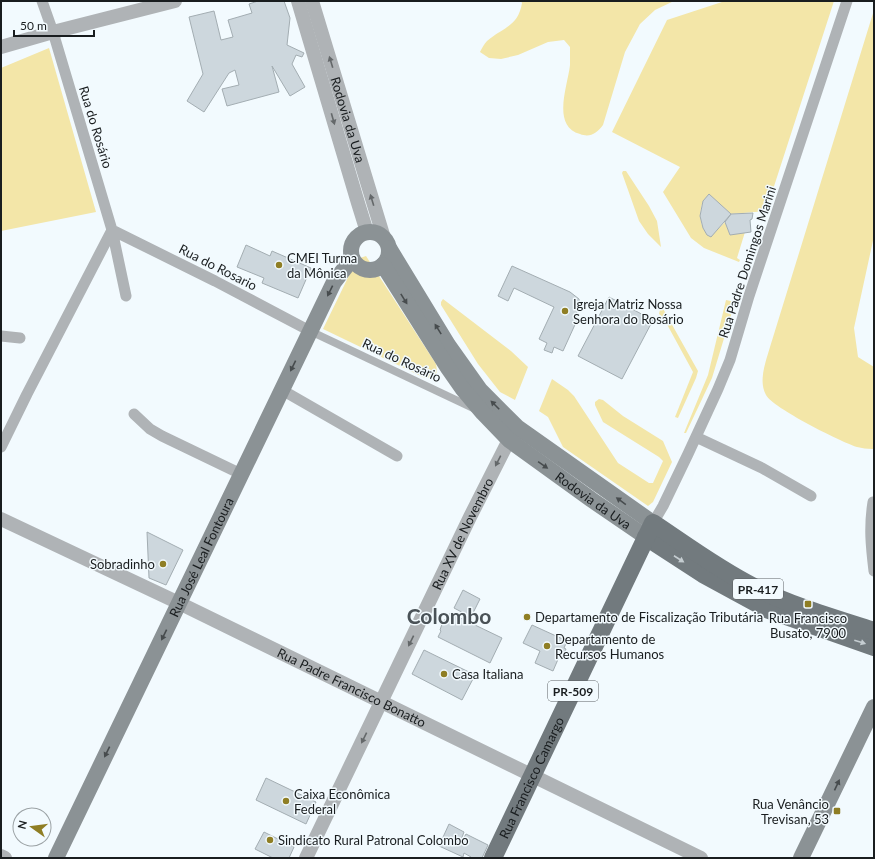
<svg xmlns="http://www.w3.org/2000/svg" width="875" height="859" font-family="Lato,sans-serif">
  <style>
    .green { fill: #f3e6a8 }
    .building { fill: #cdd7dd; stroke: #a3adb2 }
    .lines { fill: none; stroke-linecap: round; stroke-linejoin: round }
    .pedestrian { stroke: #afb3b6; stroke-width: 8 }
    .minor { stroke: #afb3b6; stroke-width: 11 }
    .tertiary { stroke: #afb3b6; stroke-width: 14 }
    .secondary { stroke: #8b9295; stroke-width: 16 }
    .primary { stroke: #727a7e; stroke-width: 18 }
    .oneway { fill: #64686a }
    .oneway2 { fill: #474c4e }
    .oneway3 { fill: #c5cdd1 }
    .poi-dot { fill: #8f7e24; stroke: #f2fafe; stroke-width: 1.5 }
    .labels { text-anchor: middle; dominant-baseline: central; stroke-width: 3; stroke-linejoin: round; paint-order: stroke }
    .shield { fill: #f2fafe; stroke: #5a5f62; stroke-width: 1 }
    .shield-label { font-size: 12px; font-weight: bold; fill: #191d1f }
    .street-label { font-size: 13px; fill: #191d1f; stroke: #f2fafe }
    .poi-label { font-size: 13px; fill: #191d1f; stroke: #f2fafe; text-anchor: start }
    .town-label { font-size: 21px; font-weight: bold; fill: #4a5257; stroke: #f2fafe }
  </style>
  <rect width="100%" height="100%" fill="#f2fafe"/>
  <path class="green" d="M 521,1 L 674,1 L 655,10 L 640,24 L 625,52 L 603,125 C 597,133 590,138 580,134 C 551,126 568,85 570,65 C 570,59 570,53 570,47 L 564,40 L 548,42 L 518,55 L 501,59 L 489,58 L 480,52 C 482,48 484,44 487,41 C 503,27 518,27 522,3 Z
    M 725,1 L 834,1 L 766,211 L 731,214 L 709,195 C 707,197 704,199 703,202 C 698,212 700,232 711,236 L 725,222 L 730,235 L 745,232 L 737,258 L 740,260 L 739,262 L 704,248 L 691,238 L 663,192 L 680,167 L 612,132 L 667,20 Z
    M 874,10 L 874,236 L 854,328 L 858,357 L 874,367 L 874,449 L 872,449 C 867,449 862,448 857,447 C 841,442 773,408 766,395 C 758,381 766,361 770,347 Z
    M 49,48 L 96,212 L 1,231 L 1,68 Z
    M 623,171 L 626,171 L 649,206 L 657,221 L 661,247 L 648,234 L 639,221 L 622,173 Z
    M 366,256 L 436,364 C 438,375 436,377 425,378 L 323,329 L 357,259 Z
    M 443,299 L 511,351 L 528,367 L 515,400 L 500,392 L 478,364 L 441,305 L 441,302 Z
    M 726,300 L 735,302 L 712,378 L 686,433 L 684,433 L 708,375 Z
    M 661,305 L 698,371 L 696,378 L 678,418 L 675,417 L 693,372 L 663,317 L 659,314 Z
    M 552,379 L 568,390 L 574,396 L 618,463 L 649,483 L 653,483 L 663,461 L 659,457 L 603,422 L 595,405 L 595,402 L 599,399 L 603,400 L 623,416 L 663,441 L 672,462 L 653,502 L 648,506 L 563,447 L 548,417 L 539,411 Z"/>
  <path class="building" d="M 258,1 L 284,1 L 290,18 L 287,45 L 304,53 L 302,57 L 296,55 L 292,64 L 305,87 L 290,96 L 272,66 L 279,92 L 227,106 L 222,89 L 239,85 L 235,70 L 229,73 L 204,112 L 187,101 L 203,74 L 189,17 L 214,11 L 221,40 L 233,37 L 228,20 L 252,13 L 249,4 Z
    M 709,194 L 731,214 L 711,237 L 707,235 L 703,228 L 700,216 L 703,201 Z
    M 753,213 L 752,219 L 750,220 L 751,232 L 730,235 L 725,222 L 731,214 Z
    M 246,245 L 270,256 L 272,251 L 311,268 L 298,298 L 262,283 L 264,278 L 237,267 Z
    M 512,266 L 570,292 L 579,299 L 580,306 L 575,316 L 578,318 L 563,351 L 554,347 L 552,353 L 544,350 L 547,343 L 539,339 L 554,307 L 514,288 L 508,301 L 498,296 Z
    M 609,297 L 653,320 L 622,379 L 578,356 Z
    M 147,532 L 183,550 L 166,585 L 149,578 Z
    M 463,590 L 480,599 L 471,617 L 454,608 Z
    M 450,613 L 502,638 L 490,663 L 438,637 L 441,631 L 440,630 L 442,624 L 446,618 L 447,619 Z
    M 532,625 L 567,641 L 564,648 L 566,649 L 564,654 L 562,658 L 559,657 L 553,671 L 535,663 L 540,651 L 523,643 Z
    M 424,650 L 475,675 L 462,700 L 412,674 Z
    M 266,778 L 316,802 L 306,824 L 256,800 Z
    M 449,824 L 464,832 L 461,840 L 462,841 L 466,834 L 488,845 L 482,858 L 470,858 L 471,857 L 464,853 L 463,857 L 439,846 Z
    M 264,832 L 294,847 L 289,858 L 273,858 L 255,849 Z"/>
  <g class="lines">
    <path class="pedestrian" d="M 310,331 L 475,409"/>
    <path class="minor" d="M 42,1 L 53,32 L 112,230 L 126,296
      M 112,230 L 215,281 L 310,331
      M 1,336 L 20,338
      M 282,390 L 397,456
      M 134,414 L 150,429 L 162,436 L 241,474
      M 696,437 L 762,468 L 811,496
      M 1,447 L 27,394 L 112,230
      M 873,502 C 869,527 871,546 874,571
      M 653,523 L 663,506 L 688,454 L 718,389 L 730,360 L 749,296 L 847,1"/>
    <g class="tertiary">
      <path d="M 298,1 L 358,203 L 367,232"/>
      <path id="s1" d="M 312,1 L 384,238"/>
      <path d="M 1,47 L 53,32 L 175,1"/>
      <path id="s2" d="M 1,519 L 179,603 L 701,858"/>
      <path d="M 1,856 L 5,858"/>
      <path id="s3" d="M 306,858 L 470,517 L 509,440 L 515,430"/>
    </g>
    <g class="secondary">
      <circle cx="370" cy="251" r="19"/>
      <path d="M 389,248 L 448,345 L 480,390 L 517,427 L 653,523"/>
      <path id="s4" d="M 383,265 L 448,368 L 462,388 L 483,413 L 509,440 L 592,500 L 646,537"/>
      <path id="s5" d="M 56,858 L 334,282 L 352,259"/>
      <path d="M 801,858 L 874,707"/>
    </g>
    <g class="primary">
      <path d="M 646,537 L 703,574 L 769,610 L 874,647"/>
      <path id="s6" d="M 493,858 L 653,523 C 686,545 718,569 754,587 C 792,606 834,618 874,631"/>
    </g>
  </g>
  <defs><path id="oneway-solid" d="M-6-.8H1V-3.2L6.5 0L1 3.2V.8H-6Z"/></defs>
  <g class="oneway">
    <use href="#oneway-solid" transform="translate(331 62) rotate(-107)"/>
    <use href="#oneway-solid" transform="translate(333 119) rotate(74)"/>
    <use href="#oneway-solid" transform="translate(372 200) rotate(-107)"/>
    <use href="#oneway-solid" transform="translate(498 461) rotate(117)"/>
    <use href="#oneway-solid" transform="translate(411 641) rotate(116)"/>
    <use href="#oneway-solid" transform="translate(364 738) rotate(116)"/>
  </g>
  <g class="oneway2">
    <use href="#oneway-solid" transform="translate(330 291) rotate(116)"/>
    <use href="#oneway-solid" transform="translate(404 299) rotate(58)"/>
    <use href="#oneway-solid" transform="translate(438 329) rotate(-122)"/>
    <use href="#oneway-solid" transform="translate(293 366) rotate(116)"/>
    <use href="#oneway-solid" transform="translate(495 405) rotate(-135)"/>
    <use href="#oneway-solid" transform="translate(543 465) rotate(35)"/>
    <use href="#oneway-solid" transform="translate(621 501) rotate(-144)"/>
    <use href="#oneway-solid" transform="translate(164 635) rotate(116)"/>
    <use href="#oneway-solid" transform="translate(107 752) rotate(116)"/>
    <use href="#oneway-solid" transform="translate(837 785) rotate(-65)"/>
  </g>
  <g class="oneway3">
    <use href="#oneway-solid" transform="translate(679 559) rotate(33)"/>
    <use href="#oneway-solid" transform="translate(860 642) rotate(18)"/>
  </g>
  <g class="poi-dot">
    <circle cx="279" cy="265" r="4"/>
    <circle cx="565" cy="311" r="4"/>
    <circle cx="163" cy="564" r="4"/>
    <rect x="804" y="600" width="8" height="8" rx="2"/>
    <circle cx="527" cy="617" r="4"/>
    <circle cx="547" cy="646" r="4"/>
    <circle cx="444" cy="674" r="4"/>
    <circle cx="286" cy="801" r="4"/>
    <rect x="833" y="807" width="8" height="8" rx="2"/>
    <circle cx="270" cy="840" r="4"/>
  </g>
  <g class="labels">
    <g class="shield">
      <rect x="733" y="579" width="50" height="20" rx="3"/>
      <rect x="548" y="681" width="50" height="20" rx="3"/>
    </g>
    <g class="shield-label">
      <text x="758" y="589">PR-417</text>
      <text x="573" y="691">PR-509</text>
    </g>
    <g class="street-label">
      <text stroke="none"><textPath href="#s1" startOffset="124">Rodovia da Uva</textPath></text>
      <text transform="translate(96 127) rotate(73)">Rua do Rosário</text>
      <text transform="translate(747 262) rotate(-72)">Rua Padre Domingos Marini</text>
      <text transform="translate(218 267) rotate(27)">Rua do Rosario</text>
      <text transform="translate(402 360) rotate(25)">Rua do Rosário</text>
      <text stroke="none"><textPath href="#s4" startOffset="320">Rodovia da Uva</textPath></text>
      <text stroke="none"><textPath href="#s3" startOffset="360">Rua XV de Novembro</textPath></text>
      <text stroke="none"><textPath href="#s5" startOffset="334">Rua José Leal Fontoura</textPath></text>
      <text stroke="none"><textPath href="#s2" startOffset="389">Rua Padre Francisco Bonatto</textPath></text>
      <text stroke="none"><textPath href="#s6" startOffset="89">Rua Francisco Camargo</textPath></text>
    </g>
    <g class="poi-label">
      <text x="287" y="258">CMEI Turma<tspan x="287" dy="15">da Mônica</tspan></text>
      <text x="573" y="304">Igreja Matriz Nossa<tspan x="573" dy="15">Senhora do Rosário</tspan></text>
      <text x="155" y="564" text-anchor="end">Sobradinho</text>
      <text x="535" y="617">Departamento de Fiscalização Tributária</text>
      <text x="808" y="618" text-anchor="middle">Rua Francisco<tspan x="808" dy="15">Busato, 7900</tspan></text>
      <text x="555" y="639">Departamento de<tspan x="555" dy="15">Recursos Humanos</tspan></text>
      <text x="452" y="674">Casa Italiana</text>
      <text x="294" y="794">Caixa Econômica<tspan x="294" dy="15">Federal</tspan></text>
      <text x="829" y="804" text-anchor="end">Rua Venâncio<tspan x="829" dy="15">Trevisan, 53</tspan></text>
      <text x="278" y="840">Sindicato Rural Patronal Colombo</text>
    </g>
    <g class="town-label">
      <text x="449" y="615">Colombo</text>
    </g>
  </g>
  <rect width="875" height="859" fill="none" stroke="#191d1f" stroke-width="4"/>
  <g transform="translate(32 827) rotate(284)"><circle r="19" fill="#f2fafe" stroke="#9ba2a5"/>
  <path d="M0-3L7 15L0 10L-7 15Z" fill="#8f7e24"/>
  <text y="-6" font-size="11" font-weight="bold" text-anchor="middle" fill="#191d1f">N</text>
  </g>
  <path d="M14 30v6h80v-6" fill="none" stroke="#191d1f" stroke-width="2"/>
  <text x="20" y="30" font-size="12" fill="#191d1f" stroke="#f2fafe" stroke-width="3" paint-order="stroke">50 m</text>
</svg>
